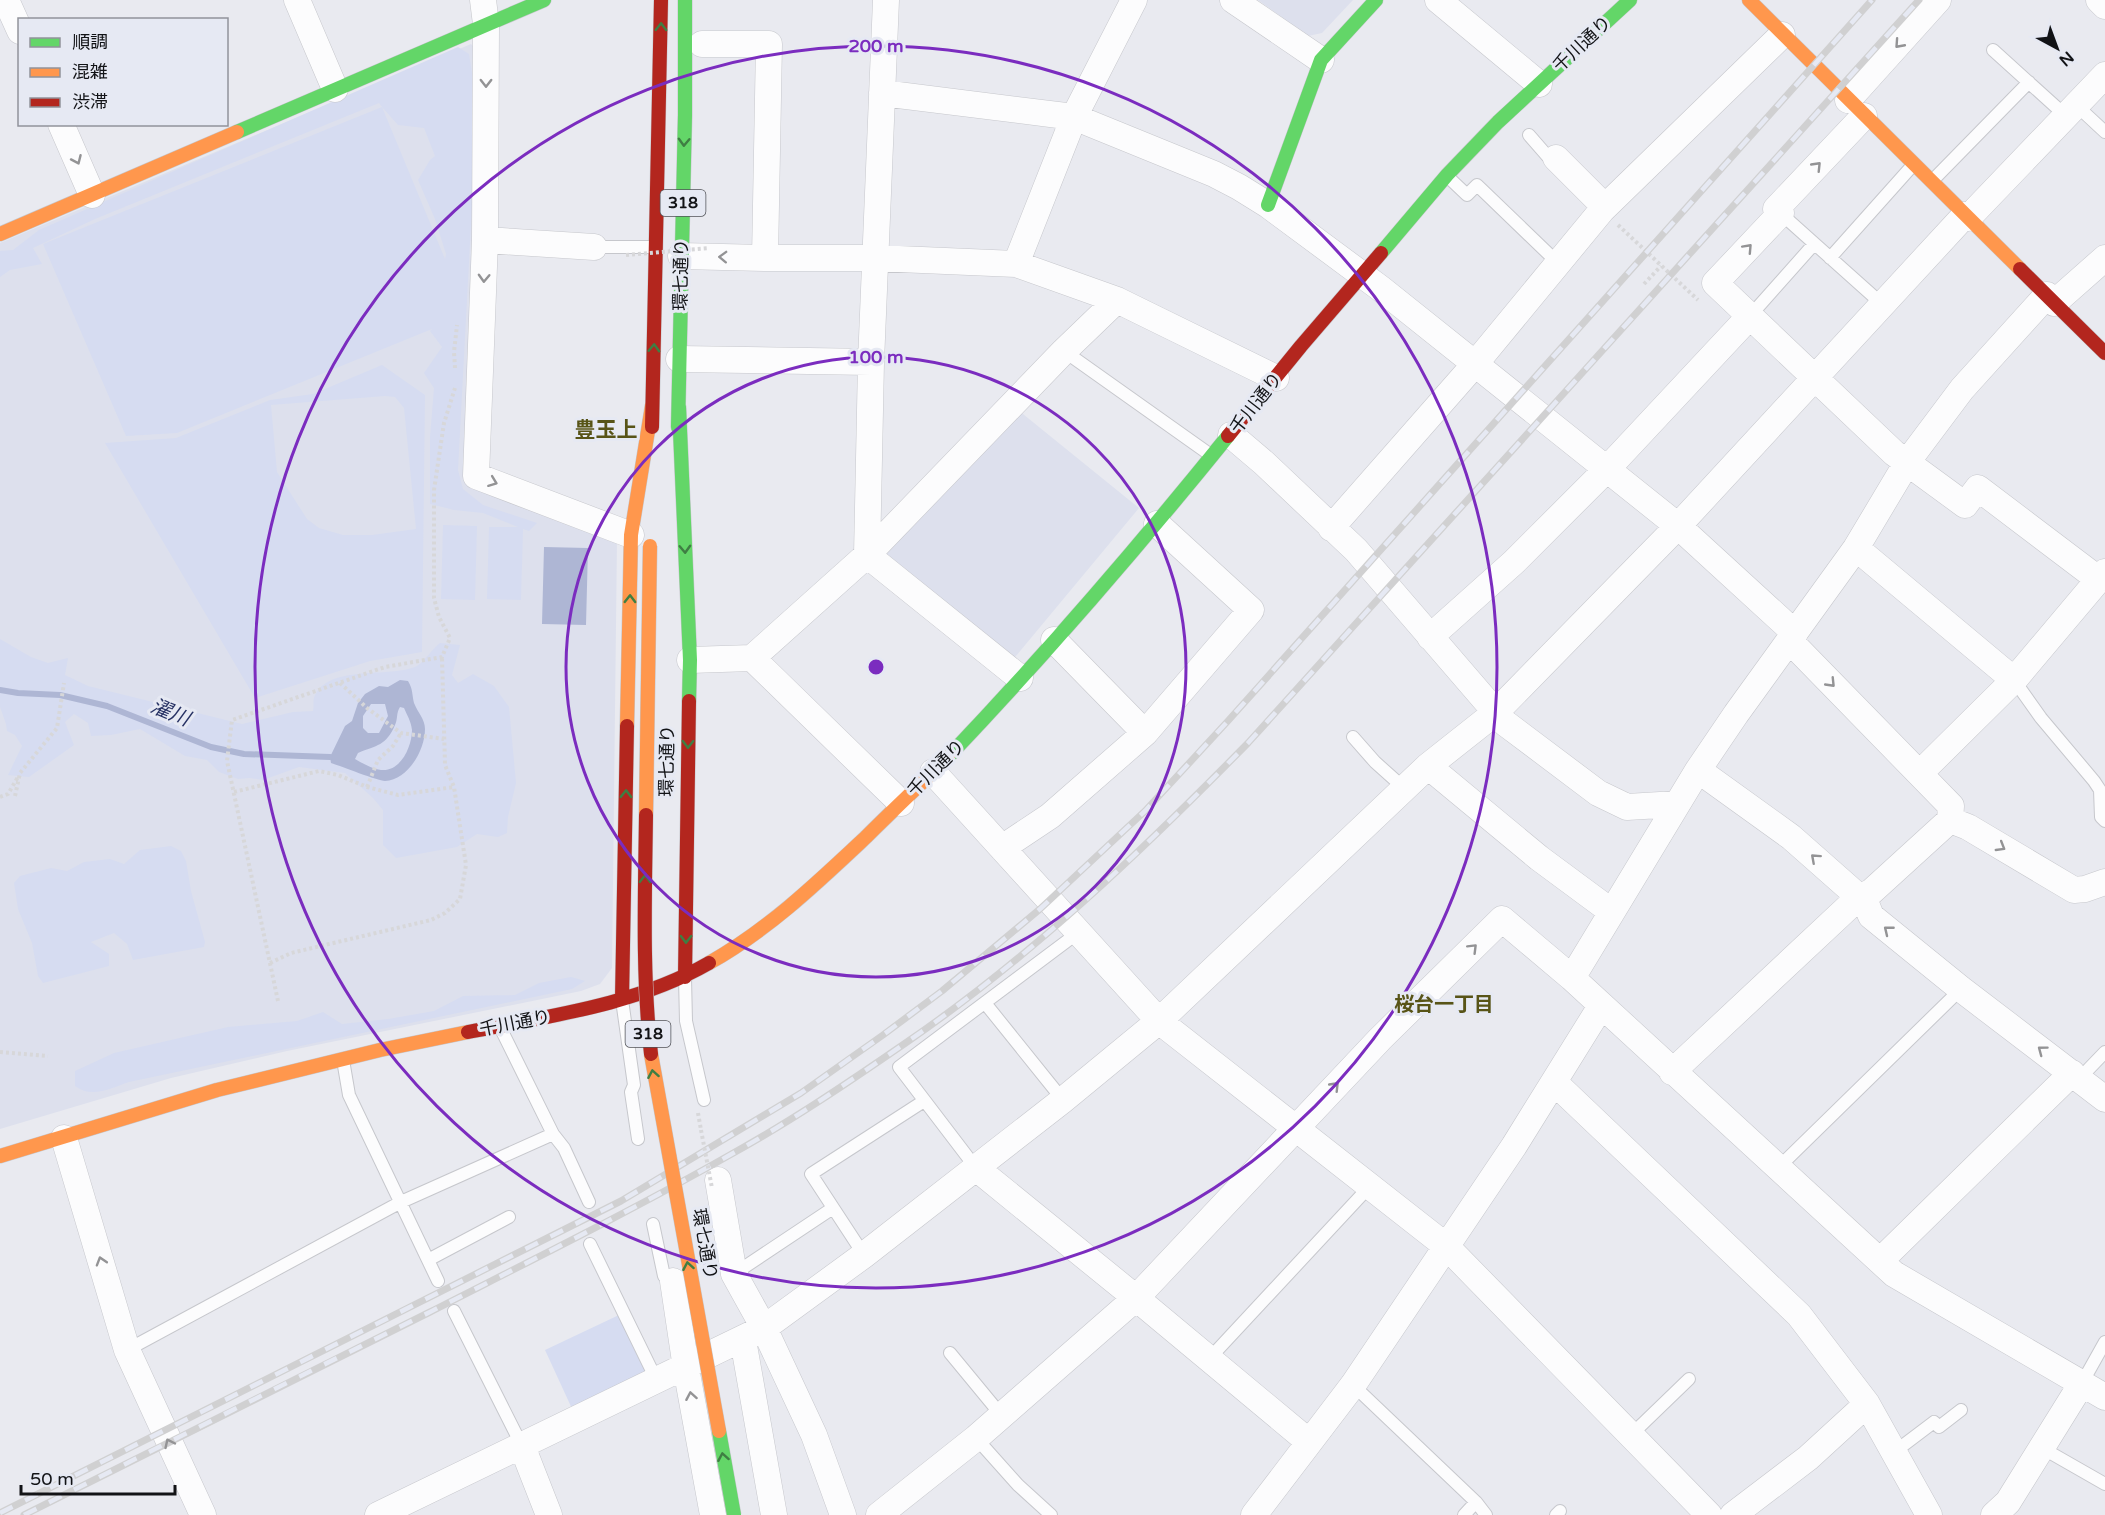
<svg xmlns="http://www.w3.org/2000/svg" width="2105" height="1515" font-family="'Varela Round','Noto Sans JP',sans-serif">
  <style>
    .built { fill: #dde0ed }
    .green { fill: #d6dcf1; fill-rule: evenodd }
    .water { fill: #aeb6d4; fill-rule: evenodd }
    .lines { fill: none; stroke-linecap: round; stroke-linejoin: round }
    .stream { stroke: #aeb6d4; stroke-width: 6 }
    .lane-casing { stroke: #c6c7cc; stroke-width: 14 }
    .street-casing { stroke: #c6c7cc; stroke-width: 27 }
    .fast-casing { stroke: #c6c7cc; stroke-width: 15 }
    .slow-casing { stroke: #c6c7cc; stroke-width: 15 }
    .jam-casing { stroke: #c6c7cc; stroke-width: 15 }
    .path { stroke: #d7d7d9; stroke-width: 4; stroke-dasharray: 3 3; stroke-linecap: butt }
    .lane { stroke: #fcfcfd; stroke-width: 12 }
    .street { stroke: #fcfcfd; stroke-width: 26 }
    .fast { stroke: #63d668; stroke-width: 14 }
    .slow { stroke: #ff974d; stroke-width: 14 }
    .jam { stroke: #b3261e; stroke-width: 14 }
    .rail-casing { stroke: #d0d0d1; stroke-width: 7 }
    .rail { stroke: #e6e9f3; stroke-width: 4.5; stroke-dasharray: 14; stroke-linecap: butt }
    .fast-bridge-casing { stroke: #c6c7cc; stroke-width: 15; stroke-linecap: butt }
    .slow-bridge-casing { stroke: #c6c7cc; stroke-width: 15; stroke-linecap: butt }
    .jam-bridge-casing { stroke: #c6c7cc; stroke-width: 15; stroke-linecap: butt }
    .path-bridge { stroke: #d7d7d9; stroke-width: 4; stroke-dasharray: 3 3; stroke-linecap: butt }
    .fast-bridge { stroke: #63d668; stroke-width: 14 }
    .slow-bridge { stroke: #ff974d; stroke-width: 14 }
    .jam-bridge { stroke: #b3261e; stroke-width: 14 }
    .oneway { stroke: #3f7e43 }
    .oneway2 { stroke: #939395 }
    .ring { fill: none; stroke: #7b2cbf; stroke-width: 3 }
    .labels { text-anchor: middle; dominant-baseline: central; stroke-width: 6; stroke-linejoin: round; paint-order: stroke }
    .shield { fill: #e6e9f3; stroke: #525358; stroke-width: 1.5 }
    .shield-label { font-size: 16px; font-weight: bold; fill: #121316 }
    .street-label { font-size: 18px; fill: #121316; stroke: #e6e9f3 }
    .water-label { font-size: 20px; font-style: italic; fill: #273264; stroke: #e6e9f3 }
    .neighbourhood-label { font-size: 20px; font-weight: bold; fill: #585417; stroke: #e6e9f3 }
    .quarter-label { font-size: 21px; font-weight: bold; fill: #585417; stroke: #e6e9f3 }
    .centre { fill: #7b2cbf; stroke: #e6e9f3; stroke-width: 3 }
    .ring-label { font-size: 18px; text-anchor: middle; font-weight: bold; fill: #7b2cbf; stroke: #e6e9f3; stroke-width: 6; stroke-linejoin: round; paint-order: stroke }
  </style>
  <rect width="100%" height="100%" fill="#e9eaf0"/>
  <path class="built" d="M 1258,0 L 1353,0 L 1322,33 L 1308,36 Z
    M 471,44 L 479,52 L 467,482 L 617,540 L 612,968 L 600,984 L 581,991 L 287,1051 L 171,1078 L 0,1129 L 0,243 Z
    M 1018,410 L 1139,508 L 1011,662 L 883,557 Z"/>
  <path class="green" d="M 458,47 L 469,54 L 474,85 L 474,167 L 458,470 L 463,489 L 483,505 L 537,523 L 529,531 L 523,529 L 521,600 L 487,599 L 489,527 L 518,527 L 483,513 L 454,510 L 430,504 L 430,437 L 434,388 L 424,373 L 442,347 L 430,331 L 432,329 L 177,433 L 126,436 L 43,244 L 382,107 L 379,103 L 95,219 L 33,248 L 42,264 L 10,270 L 0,277 L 0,251 L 13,250 L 39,230 ZM 382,107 L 398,125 L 424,128 L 435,156 L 430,160 L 418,180 L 435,219 L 446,254 L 445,259 Z
    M 382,365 L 425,395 L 422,652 L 370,661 L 255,698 L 105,443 L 176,438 L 270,400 L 313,394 ZM 385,396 L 395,397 L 404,408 L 416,529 L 372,535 L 343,535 L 319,528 L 307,519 L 277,472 L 271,405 Z
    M 443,525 L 477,526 L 475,600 L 441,599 Z
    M 0,639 L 31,657 L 48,663 L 68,658 L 65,675 L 88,686 L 242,724 L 293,712 L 313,711 C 314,707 313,701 314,698 C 327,663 389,679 417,666 C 425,661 432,649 440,643 L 460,645 L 452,675 L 458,683 L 473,674 L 494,686 L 509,707 L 516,783 L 508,817 L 507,833 L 498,837 L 477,834 L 457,847 L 396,858 L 383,845 L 383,810 L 373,798 L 345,773 L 299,767 L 263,780 L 250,778 L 238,779 L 219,772 L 207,760 L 185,756 L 140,729 L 111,735 L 91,736 L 88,723 L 74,714 L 65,722 L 74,745 L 29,777 L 8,775 L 22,746 L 15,735 L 7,731 L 6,724 L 0,707 Z
    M 171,846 L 181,851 L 186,861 L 191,891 L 205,942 L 204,947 L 133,960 L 127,944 L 114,933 L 91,942 L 109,954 L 109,966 L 43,983 L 38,976 L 32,943 L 18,909 L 14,883 L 20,876 L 51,868 L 67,871 L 84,862 L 110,859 L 124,864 L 140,850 Z
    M 571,977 L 585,981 L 572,989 L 129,1082 C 111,1088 92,1099 75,1086 L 75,1071 L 114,1053 L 228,1027 L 297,1021 L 323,1012 L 342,1024 L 388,1019 L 434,1011 L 463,996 L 515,995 L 539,983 Z
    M 619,1315 L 648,1376 L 574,1413 L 545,1350 Z"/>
  <path class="water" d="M 544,547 L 588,548 L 586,625 L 542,624 Z
    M 400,680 L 408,681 C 413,689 412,695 414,703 C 418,713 425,719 425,729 C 425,750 408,780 385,781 C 378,781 341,766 331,763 L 330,757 L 345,726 L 352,721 L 358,703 L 365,694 L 379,686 L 388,687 ZM 371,704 L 385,704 L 388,716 L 379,733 L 368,733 L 363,728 L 363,716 ZM 400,707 L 404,708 C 407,715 411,721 412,730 C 412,746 401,772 381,770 C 372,769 362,763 355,759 L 358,753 C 377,745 386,746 395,725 C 398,719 396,713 400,707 Z"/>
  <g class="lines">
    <path class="stream" d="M 0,690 L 18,693 L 60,695 L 107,706 L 211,747 L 244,754 L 330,757"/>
    <defs>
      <path id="lane" d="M 1993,50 L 2066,116
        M 2076,105 L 2105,132
        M 1529,135 L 1549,158 L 1556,158
        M 1447,176 L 1467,195 L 1477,185 L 1558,263
        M 1933,180 L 2029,82
        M 1778,211 L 1882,304
        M 594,247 L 656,247
        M 1830,258 L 1913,165
        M 1750,316 L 1814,244
        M 1064,351 L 1212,456
        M 2014,680 L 2041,718 L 2094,781 L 2100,790 L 2101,817 L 2105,821
        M 1353,737 L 1375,762 L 1404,788
        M 685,978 L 686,1021 L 704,1100
        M 622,1000 L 634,1085 L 631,1092 L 638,1139
        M 985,1003 L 1063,1100
        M 500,1027 L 553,1134 L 564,1148 L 589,1202
        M 343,1060 L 349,1095 L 438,1281
        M 2079,1079 L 2105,1052
        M 976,1168 L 899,1067 L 1079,932
        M 1778,1168 L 1961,989
        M 653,1224 L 664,1276 L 673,1281
        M 590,1244 L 657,1381
        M 864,1255 L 811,1174 L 924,1101
        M 428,1260 L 509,1217
        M 734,1274 L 833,1208
        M 454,1311 L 522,1446
        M 127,1350 L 401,1202 L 553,1134
        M 950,1353 L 1002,1416
        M 1209,1359 L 1370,1186
        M 2082,1383 L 2105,1342
        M 1353,1385 L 1476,1502 L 1486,1515
        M 1631,1435 L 1689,1379
        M 976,1438 L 1018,1485 L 1051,1515
        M 2042,1448 L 2105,1484
        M 1893,1453 L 1934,1422 L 1939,1427 L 1961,1410
        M 1464,1515 L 1476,1502
        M 1556,1515 L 1560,1511"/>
      <path id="street" d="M 6,0 L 20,31
        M 297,0 L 335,89
        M 483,0 L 486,24 L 485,240 L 476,476 L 631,535
        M 886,0 L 871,362 L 867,555 L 1020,678
        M 1233,0 L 1321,60
        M 1438,0 L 1539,84
        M 2099,0 L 2105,6
        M 702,44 L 769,44 L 765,258
        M 882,93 L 1074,117 L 1214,174 L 1239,187 L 1268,205 L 1380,288 L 1678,526 L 1795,633
        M 1848,100 L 1938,0
        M 61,124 L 92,195
        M 1556,158 L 1605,207
        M 1776,209 L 1864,116
        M 1781,213 L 1715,283 L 1894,453 L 1965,505 L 1978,488 L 2098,579
        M 1968,218 L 2105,75
        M 485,240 L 594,247
        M 681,256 L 765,258 L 875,258 L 1016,264 L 1117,300 L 1276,378
        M 1016,264 L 1074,117 L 1134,0
        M 2054,303 L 2105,258
        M 679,359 L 871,362
        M 1231,435 L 1264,463 L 1356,550 L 1505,723 L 1598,793 L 1627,807 L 1677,804
        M 1331,528 L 1475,364 L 1602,210 L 1782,35
        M 1856,548 L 2014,680
        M 1430,637 L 1514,562 L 1607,469 L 1750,316
        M 1054,640 L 1145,733
        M 752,658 L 901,803
        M 690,660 L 752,658 L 867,555 L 1064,351 L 1117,300
        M 1428,766 L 1539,858 L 1612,912
        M 1698,770 L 1791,837 L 1859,897 L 1867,906 L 1871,916 L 1961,989 L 2105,1099
        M 933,772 L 1159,1021 L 1446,1246 L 1709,1515
        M 1920,773 L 2014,680 L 2105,572
        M 1950,820 L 1968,827 L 2074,890 L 2085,889 L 2105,882
        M 1002,848 L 1050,816 L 1145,733 L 1251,610 L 1157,524
        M 1572,978 L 1698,770 L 1736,714 L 1856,548 L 1908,461 L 1962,389 L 2047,295
        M 1672,1072 L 1859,897 L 1871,892 L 1950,820 L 1951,806 L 1790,641
        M 1554,1082 L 1799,1315 L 1867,1404 L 1929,1515
        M 64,1138 L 127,1350 L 203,1515
        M 976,1168 L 1136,1298 L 1309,1442
        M 718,1180 L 734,1274 L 764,1328 L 814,1435 L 843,1515
        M 1880,1261 L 2072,1073
        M 673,1281 L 686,1368 L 713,1515
        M 743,1340 L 774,1515
        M 522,1446 L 549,1515
        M 378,1515 L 764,1328 L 864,1255 L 1063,1100 L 1159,1021 L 1428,766 L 1495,713 L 1678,526 L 1965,215
        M 879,1515 L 976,1438 L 1136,1298 L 1380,1039 L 1502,919 L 1572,978 L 1894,1274 L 2105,1397
        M 1254,1515 L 1353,1385 L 1514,1146 L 1601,1006
        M 1733,1515 L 1808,1458 L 1867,1404
        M 1994,1515 L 2008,1502 L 2082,1383"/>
      <path id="fast" d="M 237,132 L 544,0
        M 1268,205 L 1321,60 L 1376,0
        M 1381,253 L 1447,175 L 1498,122 L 1630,0
        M 679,407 L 690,660 L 689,701
        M 678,427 L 685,115 L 685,0
        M 948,757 C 1046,654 1139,546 1228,436"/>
      <path id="slow" d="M 1749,0 L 2020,269
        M 0,234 L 237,132
        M 627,726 L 631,535 L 652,406
        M 709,963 C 768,930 817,883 866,837 C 893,810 921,784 948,757
        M 0,1156 L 217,1090 L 380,1050 L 468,1032"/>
      <path id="jam" d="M 2020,269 L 2105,353
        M 652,427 L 661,0
        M 1228,436 L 1301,346 L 1381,253
        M 685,977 L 689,701
        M 622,999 L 627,726
        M 468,1032 C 549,1016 636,1005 709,963"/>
    </defs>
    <use href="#lane" class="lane-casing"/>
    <use href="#street" class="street-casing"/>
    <use href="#fast" class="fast-casing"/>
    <use href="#slow" class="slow-casing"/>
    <use href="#jam" class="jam-casing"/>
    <path class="path" d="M 1618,225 L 1698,300
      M 1644,284 L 1661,266
      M 455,368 L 454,352 L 457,325
      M 340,683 L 367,708 L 401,733 L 444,739
      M 367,787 L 378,760 L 393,746 L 401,733
      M 234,792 L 319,771 L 338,775 L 367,787 L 398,795 L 454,787
      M 15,796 L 20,773 L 57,728 L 64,683
      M 0,797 L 8,794 L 18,777
      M 270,963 L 291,953 L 431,920 L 445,913 L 460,899 L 466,865 L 454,787 L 445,765 L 442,657
      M 278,1001 L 227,761 L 232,720 L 385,667 L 442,657 L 450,638 L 439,617 L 434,598 L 434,490 L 444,423 L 455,388
      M 0,1052 L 48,1056
      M 698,1113 L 701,1130"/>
    <use href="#lane" class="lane"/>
    <use href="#street" class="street"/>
    <use href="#fast" class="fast"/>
    <use href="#slow" class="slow"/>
    <use href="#jam" class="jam"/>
    <defs>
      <path id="rail" d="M 0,1513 L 621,1201 L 801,1093 L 883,1035 L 942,991 L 1040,909 L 1145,811 L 1227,722 L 1872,0
        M 24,1515 C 159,1447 294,1379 430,1312 C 530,1261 631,1211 728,1156 C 790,1122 849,1082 907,1042 C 1032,956 1142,851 1248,743 L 1919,0"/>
    </defs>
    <use href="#rail" class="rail-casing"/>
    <use href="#rail" class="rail"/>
    <defs>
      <path id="fast-bridge" d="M 719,1431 L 734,1515"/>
      <path id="slow-bridge" d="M 646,815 L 650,546
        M 651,1054 L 719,1431"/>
      <path id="jam-bridge" d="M 646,815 C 645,895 642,974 651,1054"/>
    </defs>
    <use href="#fast-bridge" class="fast-bridge-casing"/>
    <use href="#slow-bridge" class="slow-bridge-casing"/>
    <use href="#jam-bridge" class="jam-bridge-casing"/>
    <path class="path-bridge" d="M 626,255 L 709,248
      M 701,1130 L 712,1188"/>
    <use href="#fast-bridge" class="fast-bridge"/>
    <use href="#slow-bridge" class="slow-bridge"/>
    <use href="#jam-bridge" class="jam-bridge"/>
  </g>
  <defs><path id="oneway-chevron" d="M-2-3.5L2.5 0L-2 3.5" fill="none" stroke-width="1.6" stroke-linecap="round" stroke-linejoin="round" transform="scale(1.5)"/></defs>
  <g class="oneway">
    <use href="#oneway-chevron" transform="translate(661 27) rotate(-89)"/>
    <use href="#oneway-chevron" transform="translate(684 142) rotate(92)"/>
    <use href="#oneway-chevron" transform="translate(654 348) rotate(-88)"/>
    <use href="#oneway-chevron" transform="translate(685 549) rotate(88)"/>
    <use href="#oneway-chevron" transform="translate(630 599) rotate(-89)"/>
    <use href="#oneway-chevron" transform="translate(688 744) rotate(91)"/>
    <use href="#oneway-chevron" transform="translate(626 794) rotate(-89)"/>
    <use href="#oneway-chevron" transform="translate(645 879) rotate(-89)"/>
    <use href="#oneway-chevron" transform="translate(686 939) rotate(91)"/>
    <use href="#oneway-chevron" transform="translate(653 1074) rotate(-100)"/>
    <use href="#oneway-chevron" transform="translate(688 1266) rotate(-100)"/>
    <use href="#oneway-chevron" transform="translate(723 1457) rotate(-100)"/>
  </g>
  <g class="oneway2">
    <use href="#oneway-chevron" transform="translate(1899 44) rotate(132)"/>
    <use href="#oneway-chevron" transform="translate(486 83) rotate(90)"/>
    <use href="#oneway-chevron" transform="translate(77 160) rotate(66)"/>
    <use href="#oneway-chevron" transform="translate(1817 166) rotate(-46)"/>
    <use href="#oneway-chevron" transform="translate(1748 248) rotate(-47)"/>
    <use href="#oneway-chevron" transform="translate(723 257) rotate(-178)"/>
    <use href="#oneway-chevron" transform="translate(484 278) rotate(92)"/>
    <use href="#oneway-chevron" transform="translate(493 482) rotate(21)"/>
    <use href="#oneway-chevron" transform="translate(1831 683) rotate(46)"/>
    <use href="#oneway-chevron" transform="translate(2001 847) rotate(31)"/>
    <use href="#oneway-chevron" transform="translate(1815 858) rotate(-138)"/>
    <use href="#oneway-chevron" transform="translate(1888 930) rotate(-141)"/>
    <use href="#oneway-chevron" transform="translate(1473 948) rotate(-45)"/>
    <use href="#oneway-chevron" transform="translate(2042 1050) rotate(-143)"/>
    <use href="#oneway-chevron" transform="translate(1335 1086) rotate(-46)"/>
    <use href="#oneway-chevron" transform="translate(101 1261) rotate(-107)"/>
    <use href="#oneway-chevron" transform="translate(691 1396) rotate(-100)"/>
    <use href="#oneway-chevron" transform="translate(169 1443) rotate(-115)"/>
  </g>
  <g class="ring">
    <circle cx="876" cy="667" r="310"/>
    <circle cx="876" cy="667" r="621"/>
  </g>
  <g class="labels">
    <g class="shield">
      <rect x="660.5" y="190" width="45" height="26" rx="4.5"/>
      <rect x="625.5" y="1021" width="45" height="26" rx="4.5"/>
    </g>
    <g class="shield-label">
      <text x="683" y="203">318</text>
      <text x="648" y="1034">318</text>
    </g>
    <g class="street-label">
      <text transform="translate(1582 44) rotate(-43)">千川通り</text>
      <text transform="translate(681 275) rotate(-89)">環七通り</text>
      <text transform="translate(1256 403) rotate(-52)">千川通り</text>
      <text transform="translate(667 761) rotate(-89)">環七通り</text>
      <text transform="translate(936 768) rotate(-45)">千川通り</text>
      <text transform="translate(515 1023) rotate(-11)">千川通り</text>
      <text transform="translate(705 1244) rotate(80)">環七通り</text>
    </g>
    <g class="water-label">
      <text transform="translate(170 713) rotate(22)">濯川</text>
    </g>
    <g class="neighbourhood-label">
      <text x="1444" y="1005">桜台一丁目</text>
    </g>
    <g class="quarter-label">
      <text x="606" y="430">豊玉上</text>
    </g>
  </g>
  <circle cx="876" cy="667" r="9" class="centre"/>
  <g class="ring-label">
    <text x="876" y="52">200 m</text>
    <text x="876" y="363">100 m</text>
  </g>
  <rect x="18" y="18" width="210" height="108" fill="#e6e9f3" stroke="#91939b" stroke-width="1.5"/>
  <rect x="30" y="38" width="30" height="9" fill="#63d668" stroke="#91939b" stroke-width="1.5"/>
  <text x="72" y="48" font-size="18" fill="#121316">順調</text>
  <rect x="30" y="68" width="30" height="9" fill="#ff974d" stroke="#91939b" stroke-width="1.5"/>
  <text x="72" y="78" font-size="18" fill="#121316">混雑</text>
  <rect x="30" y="98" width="30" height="9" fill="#b3261e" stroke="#91939b" stroke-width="1.5"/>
  <text x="72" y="108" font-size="18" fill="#121316">渋滞</text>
  <g transform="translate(2057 48) rotate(139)" stroke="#e6e9f3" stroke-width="4.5" paint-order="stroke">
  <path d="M0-4.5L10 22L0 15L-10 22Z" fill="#121316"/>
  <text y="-9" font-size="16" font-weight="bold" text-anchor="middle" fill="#121316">N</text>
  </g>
  <path d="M21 1485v9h154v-9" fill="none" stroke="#121316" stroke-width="3"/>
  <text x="30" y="1485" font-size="18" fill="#121316" stroke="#e6e9f3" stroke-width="4.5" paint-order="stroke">50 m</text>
</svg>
